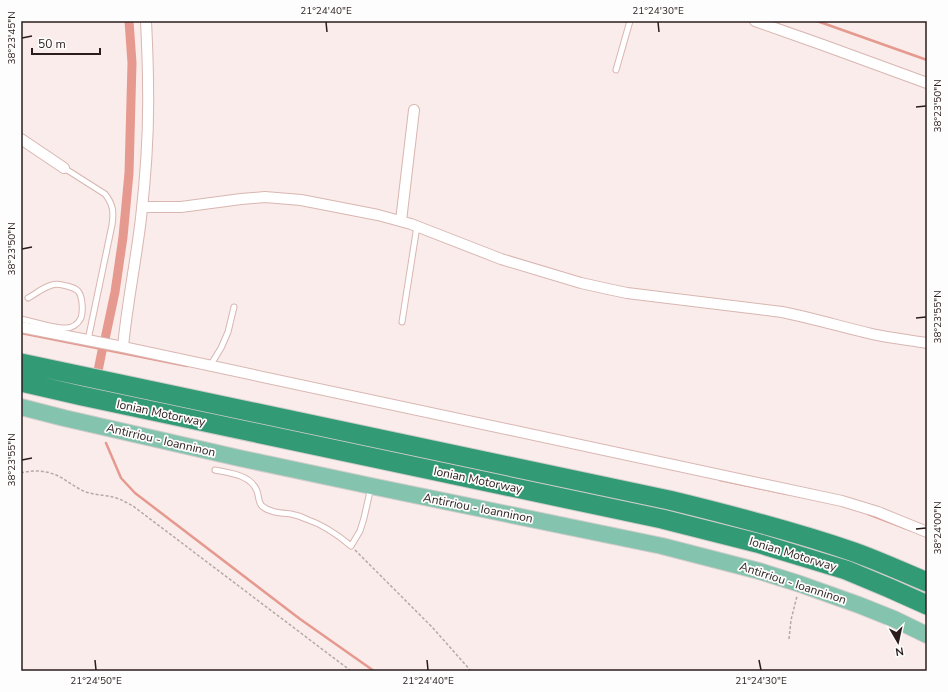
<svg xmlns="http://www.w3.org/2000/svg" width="948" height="692" font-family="'Nunito Sans',sans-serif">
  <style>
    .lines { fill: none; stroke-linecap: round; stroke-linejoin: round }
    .stream { stroke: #e6998f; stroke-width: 2.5 }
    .canal { stroke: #e6998f; stroke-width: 9 }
    .lane-casing { stroke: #d8b6b1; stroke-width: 7 }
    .street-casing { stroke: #d8b6b1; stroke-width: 12 }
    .primary-casing { stroke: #d0cdcd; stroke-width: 18 }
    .highway-casing { stroke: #d0cdcd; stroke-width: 21 }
    .path { stroke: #b5a8a6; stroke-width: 1.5; stroke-dasharray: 3 2; stroke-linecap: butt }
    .lane { stroke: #fff; stroke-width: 5 }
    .street { stroke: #fff; stroke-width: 10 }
    .primary { stroke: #84c3ad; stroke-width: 16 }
    .highway { stroke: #329b76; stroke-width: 19 }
    .ticks { fill: none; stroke: #2a1d1c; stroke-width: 1.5 }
    .labels { text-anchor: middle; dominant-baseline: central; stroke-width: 3.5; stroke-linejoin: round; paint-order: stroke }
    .street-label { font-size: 12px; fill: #2a1d1c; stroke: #fdfdfd }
    .neatline { fill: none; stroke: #2a1d1c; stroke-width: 1.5 }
    .ticks-label { font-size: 10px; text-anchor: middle; fill: #2a1d1c }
  </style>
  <rect width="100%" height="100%" fill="#faecea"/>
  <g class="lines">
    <path class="stream" d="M 817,21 L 927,60
      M 21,333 L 187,366
      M 106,443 L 121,478 L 135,493 L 300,619 L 374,671
      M 720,480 L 787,494
      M 868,514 L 910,530"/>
    <path class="canal" d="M 105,339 L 115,292 L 123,237 L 129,173 L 132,63 L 129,21
      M 98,371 L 103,346"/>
    <defs>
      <path id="lane" d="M 616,70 L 630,21
        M 64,168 L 105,194 C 113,204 114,212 112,225 L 88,340
        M 21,319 C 32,321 56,329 66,328 C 72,328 78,324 81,318 C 83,312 83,297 78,291 C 75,288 71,287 67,286 C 62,285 57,283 52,285 C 43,287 36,294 28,298
        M 402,322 L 417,226
        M 210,366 L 221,348 L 228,332 L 234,307
        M 215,470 C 230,473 251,475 257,491 C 259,496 258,502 262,506 C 270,513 282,513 291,514 C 296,515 302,517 306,519 C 324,525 337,534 351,546 L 360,531 L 364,518 L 371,487"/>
      <path id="street" d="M 755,21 L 823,45 L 927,83
        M 21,139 L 64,168
        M 142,207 L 181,207 L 241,199 L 265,197 L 301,200 L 378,215 L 411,224 L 501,259 L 581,283 L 608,289 L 627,293 L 782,312 C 812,318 842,327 872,334 C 890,338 909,340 927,343
        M 401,221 L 414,110
        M 21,327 L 123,347 L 842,501 L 878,512 L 927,532
        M 123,347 C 127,304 136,261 141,218 C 146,174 149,129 148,85 C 148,63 147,42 146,21"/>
      <path id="primary" d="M 21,407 L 64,418 L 239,458 L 371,486 L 662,546 L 759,571 L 800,584 L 859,605 L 894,619 L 927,635"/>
      <path id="highway" d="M 21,363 L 669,500 C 731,515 793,531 854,552 C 879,561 903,572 927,582
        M 21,382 L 82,396 L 662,519 L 757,543 L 846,570 L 889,588 L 927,605"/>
    </defs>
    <use href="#lane" class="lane-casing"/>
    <use href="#street" class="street-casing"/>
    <use href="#primary" class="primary-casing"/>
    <use href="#highway" class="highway-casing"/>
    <path class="path" d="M 21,473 C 35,469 50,471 62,478 C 70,483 78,489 86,492 C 95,495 105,495 113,497 C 121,499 127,503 133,506 L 351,671
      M 355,550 L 432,627 L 471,671
      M 789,639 L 791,620 L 797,596"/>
    <use href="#lane" class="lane"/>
    <use href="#street" class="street"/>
    <use href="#primary" class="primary"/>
    <use href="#highway" class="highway"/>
  </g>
  <path class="ticks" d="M 326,22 L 327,32M 658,22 L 659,32M 22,38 L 32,36M 916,107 L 926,106M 22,249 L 32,247M 916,318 L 926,317M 22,460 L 32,458M 916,529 L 926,528M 95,660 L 96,670M 427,660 L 428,670M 759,660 L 761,670"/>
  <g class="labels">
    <g class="street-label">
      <text transform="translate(161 413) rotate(12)">Ionian Motorway</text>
      <text transform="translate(161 440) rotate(13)">Antirriou - Ioanninon</text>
      <text transform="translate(478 480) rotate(12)">Ionian Motorway</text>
      <text transform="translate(478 508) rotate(11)">Antirriou - Ioanninon</text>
      <text transform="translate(793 554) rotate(17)">Ionian Motorway</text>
      <text transform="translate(793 583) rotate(18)">Antirriou - Ioanninon</text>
    </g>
  </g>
  <rect width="948" height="692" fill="none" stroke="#fdfdfd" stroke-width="44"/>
  <g transform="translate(898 642) rotate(171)" stroke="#fdfdfd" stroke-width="3" paint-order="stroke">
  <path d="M0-3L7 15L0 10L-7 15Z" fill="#2a1d1c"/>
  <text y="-6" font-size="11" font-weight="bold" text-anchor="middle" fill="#2a1d1c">N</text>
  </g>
  <path d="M32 48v6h68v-6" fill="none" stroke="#2a1d1c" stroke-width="2"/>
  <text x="38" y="48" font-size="12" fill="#2a1d1c" stroke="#fdfdfd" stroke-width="3" paint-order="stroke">50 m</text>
  <rect x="22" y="22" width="904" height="648" class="neatline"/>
  <g class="ticks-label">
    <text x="326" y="14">21°24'40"E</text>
    <text x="658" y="14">21°24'30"E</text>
    <text transform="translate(11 38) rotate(-90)" y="4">38°23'45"N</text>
    <text transform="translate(937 106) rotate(-90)" y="4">38°23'50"N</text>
    <text transform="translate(11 249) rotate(-90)" y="4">38°23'50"N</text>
    <text transform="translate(937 317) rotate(-90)" y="4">38°23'55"N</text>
    <text transform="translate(11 460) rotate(-90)" y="4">38°23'55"N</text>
    <text transform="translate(937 528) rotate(-90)" y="4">38°24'00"N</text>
    <text x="96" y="684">21°24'50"E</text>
    <text x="428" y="684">21°24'40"E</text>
    <text x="761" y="684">21°24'30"E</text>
  </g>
</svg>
